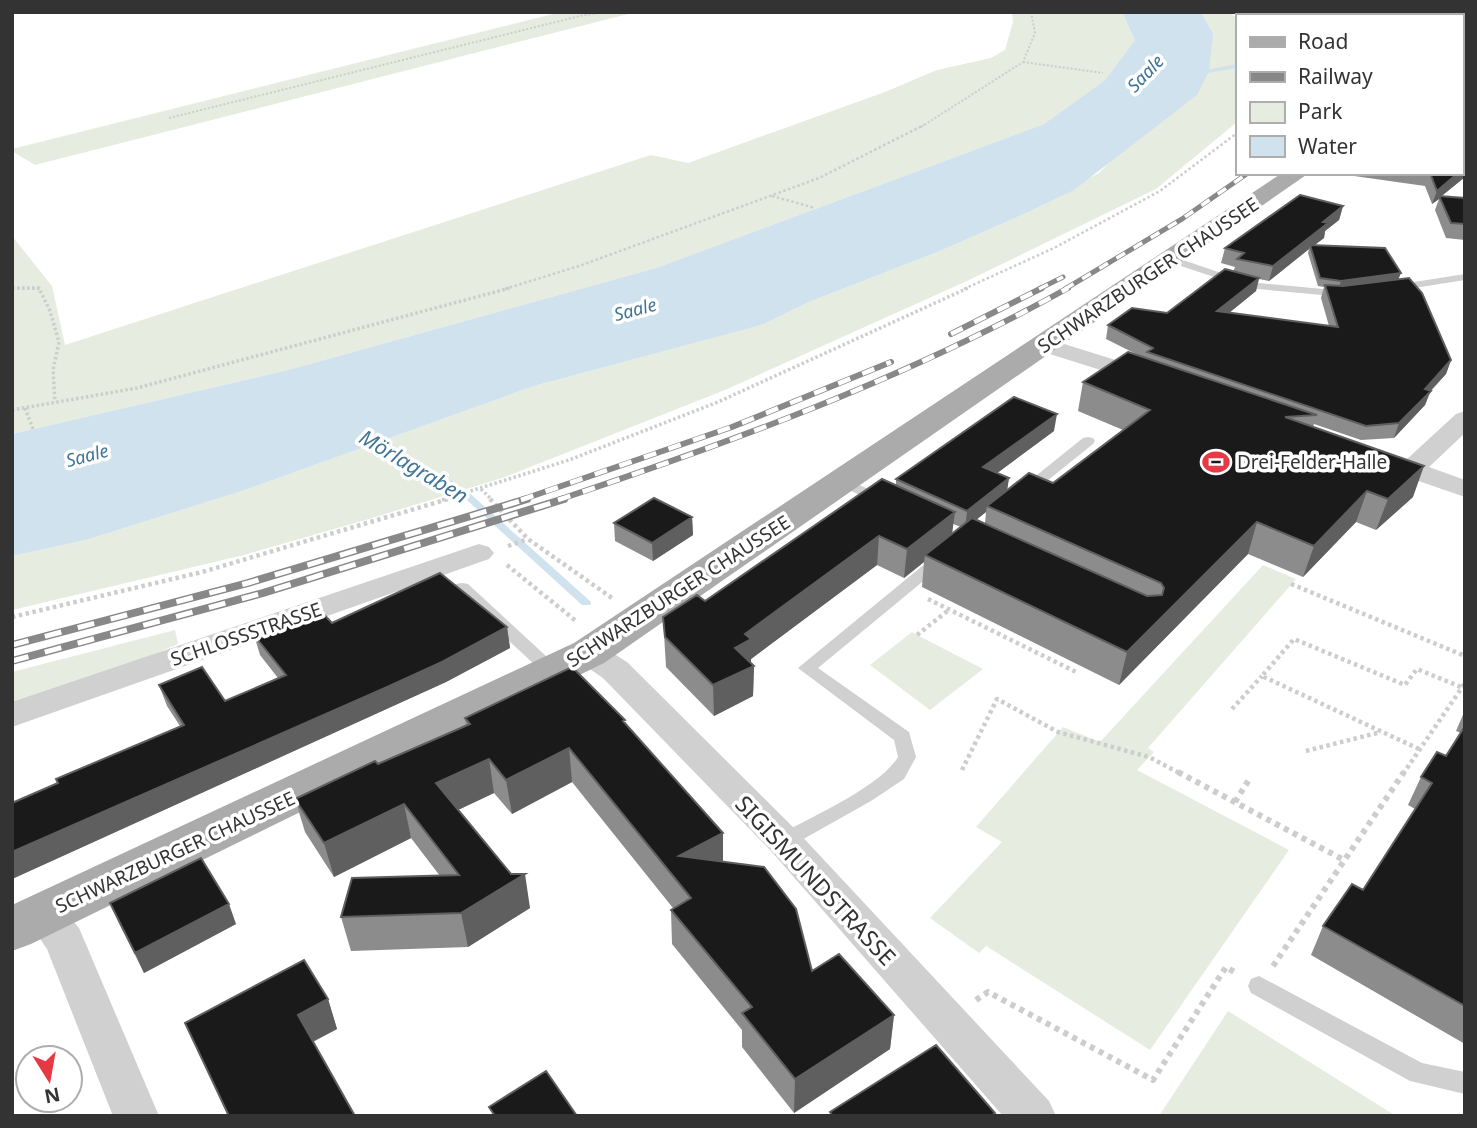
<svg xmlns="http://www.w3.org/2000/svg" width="1477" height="1128" font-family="'Noto Sans',sans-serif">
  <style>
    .green { fill: #e6ecdf }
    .water { fill: #cfe2ee }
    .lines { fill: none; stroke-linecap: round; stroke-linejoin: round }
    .stream { fill: #cfe2ee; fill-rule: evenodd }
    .path-far4 { stroke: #cdcdcd; stroke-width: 2; stroke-dasharray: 2 2; stroke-linecap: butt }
    .path-far3 { stroke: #cdcdcd; stroke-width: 2.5; stroke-dasharray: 2.5 2.5; stroke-linecap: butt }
    .path-far2 { stroke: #cdcdcd; stroke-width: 3.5; stroke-dasharray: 2.5 2.5; stroke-linecap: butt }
    .path-far1 { stroke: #cdcdcd; stroke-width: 4.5; stroke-dasharray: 3.5 3.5; stroke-linecap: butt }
    .path { stroke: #cdcdcd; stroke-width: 6; stroke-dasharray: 5 5; stroke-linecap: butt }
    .lane { fill: #d0d0d0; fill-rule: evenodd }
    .street { fill: #d0d0d0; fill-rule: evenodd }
    .primary { fill: #ababab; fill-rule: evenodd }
    .rail-far3-casing { stroke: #888; stroke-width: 3.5 }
    .rail-far2-casing { stroke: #888; stroke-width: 5 }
    .rail-far1-casing { stroke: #888; stroke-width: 6 }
    .rail-casing { stroke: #888; stroke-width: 8 }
    .rail-far3 { stroke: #fff; stroke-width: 2.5; stroke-dasharray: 8; stroke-linecap: butt }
    .rail-far2 { stroke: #fff; stroke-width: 3.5; stroke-dasharray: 10; stroke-linecap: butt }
    .rail-far1 { stroke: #fff; stroke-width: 4.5; stroke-dasharray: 13; stroke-linecap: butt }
    .rail { stroke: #fff; stroke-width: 5; stroke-dasharray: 17; stroke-linecap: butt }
    .wall { fill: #8c8c8c; fill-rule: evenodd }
    .shaded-wall { fill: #5f5f5f }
    .building { fill: #1a1a1a; stroke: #5f5f5f; stroke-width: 2 }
    .labels { text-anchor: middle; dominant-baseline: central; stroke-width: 7; stroke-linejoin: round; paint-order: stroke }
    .far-water-label { font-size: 18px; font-style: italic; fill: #3f7597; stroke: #fff }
    .street-label { font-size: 19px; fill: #333; stroke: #fff }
    .poi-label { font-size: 19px; fill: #333; stroke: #fff; text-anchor: start }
    .water-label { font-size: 21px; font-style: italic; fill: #3f7597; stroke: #fff }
    .near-street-label { font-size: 23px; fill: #333; stroke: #fff }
  </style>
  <rect width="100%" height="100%" fill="#fff"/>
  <path class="green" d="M 561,12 L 636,12 L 35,165 L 12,151 L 12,149 Z
    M 1012,12 L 1122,12 L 1135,40 L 1105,80 L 1044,124 L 656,268 L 288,370 L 12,434 L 12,236 L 52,286 L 65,345 L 651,155 L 688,163 L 885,92 L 937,70 L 991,58 L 1005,50 L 1013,22 Z
    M 1201,12 L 1230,12 L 1237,19 L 1237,122 L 1156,189 L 969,280 L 725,390 L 502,478 L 369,519 L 244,555 L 12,610 L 12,556 L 86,540 L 242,491 L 534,386 L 760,325 L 809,302 L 940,251 L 1015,218 L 1099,173 L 1115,157 L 1213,35 Z
    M 1263,565 L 1296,579 L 1148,748 L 1154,752 L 1137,770 L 1289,850 L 1150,1050 L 986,946 L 979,953 L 930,918 L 1002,842 L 976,827 L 1063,727 L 1100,742 Z
    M 175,630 L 178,644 L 70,690 L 12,709 L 12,672 Z
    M 912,632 L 917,635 L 983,669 L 930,710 L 870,665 Z
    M 1228,1011 L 1396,1116 L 1159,1116 Z"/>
  <path class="water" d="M 1122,12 L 1201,12 L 1213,34 L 1209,71 L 1197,95 L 1074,190 L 1015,218 L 940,251 L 809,302 L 761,325 L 534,386 L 242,491 L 86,540 L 12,556 L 12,434 L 288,370 L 656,268 L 1044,124 L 1105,80 L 1135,40 Z"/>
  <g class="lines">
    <path class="stream" d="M 1237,64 L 1237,68 L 1195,75 L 1192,73 Z
      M 367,433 L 464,488 L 590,601 L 591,603 L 590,605 L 582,605 L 458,492 L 364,438 L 362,436 L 364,434 Z"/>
    <path class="path-far4" d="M 1245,12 L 1250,16
      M 1023,62 L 1103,73
      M 169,118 L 584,15 L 608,12
      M 921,127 L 1023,62 L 1035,33 L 1031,12"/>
    <path class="path-far3" d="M 772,196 L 815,208
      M 12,288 L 40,289
      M 505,289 L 582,265 L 819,178 L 924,125
      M 964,289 L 1054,248 L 1160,191 L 1237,133"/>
    <path class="path-far2" d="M 12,288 L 39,288 L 50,311 L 59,342 L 53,370 L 55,402
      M 25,408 L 33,429
      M 12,410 L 137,388 L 510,288
      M 481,489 L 492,500
      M 442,500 L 569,460 L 718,402 L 968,288"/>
    <path class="path-far1" d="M 490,499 L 528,539 L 612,598
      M 508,546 L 528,539
      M 507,565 L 576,621
      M 1291,584 L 1465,656
      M 928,599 L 1076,672
      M 12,617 L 202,572 L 448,499
      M 917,635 L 950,609
      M 1232,709 L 1262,676
      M 1419,749 L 1262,676 L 1294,639 L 1405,685 L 1417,669 L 1461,687
      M 1306,751 L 1381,732
      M 962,770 L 997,699 L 1058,732 L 1149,757 L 1181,774
      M 1403,774 L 1465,683"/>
    <path class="path" d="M 1178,772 L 1344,860
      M 1235,802 L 1250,778
      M 1273,966 L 1404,772
      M 976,1000 L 988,992 L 1153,1080 L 1226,967 L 1236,973"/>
    <path class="lane" d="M 1465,26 L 1465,31 L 1461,32 L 1461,27 Z
      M 1166,257 L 1174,257 L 1248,282 L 1344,291 L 1350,294 L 1344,297 L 1247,288 L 1166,261 Z
      M 1465,274 L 1465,280 L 1395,291 L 1389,288 L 1395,285 Z
      M 1088,437 L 1093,438 L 1095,441 L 1093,444 L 1032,493 L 1022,493 L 1020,490 L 1022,487 L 1083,438 Z
      M 844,478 L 888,498 L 890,501 L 883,505 L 878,504 L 839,485 L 837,482 L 839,479 Z
      M 938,556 L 944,558 L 946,561 L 944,564 L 818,668 L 909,732 L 916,757 L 904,779 L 871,801 L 791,846 L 784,849 L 777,846 L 774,841 L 777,836 C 809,818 880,787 898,757 L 894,740 L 798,668 L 932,558 Z
      M 462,583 L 468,584 L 559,668 L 562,672 L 559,676 L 547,676 L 456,592 L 454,588 L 456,584 Z
      M 1259,976 L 1422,1063 L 1465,1072 L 1465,1094 L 1410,1081 L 1251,993 L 1248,986 L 1251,979 Z"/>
    <path class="street" d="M 1045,338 L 1154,372 L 1157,377 L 1154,382 L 1145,384 L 1037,350 L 1033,345 L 1037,340 Z
      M 1465,411 L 1465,433 L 1429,467 L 1465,480 L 1465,497 L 1375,466 L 1371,460 L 1375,454 L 1384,452 L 1407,459 L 1456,414 Z
      M 479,544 L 489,547 L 494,553 L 489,559 L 12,727 L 12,702 Z
      M 589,642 L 600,645 L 627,662 L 797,831 L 1049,1101 L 1056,1116 L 1003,1116 L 771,851 L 603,678 L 578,661 L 573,653 L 578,645 Z
      M 43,898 L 57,902 L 79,928 L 159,1116 L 113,1116 L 47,949 L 23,914 L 29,902 Z"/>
    <path class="primary" d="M 1465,51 L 1465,65 L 1461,66 L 1461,52 Z
      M 1282,173 L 1309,173 L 604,663 L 31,944 L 12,951 L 12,905 L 574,643 Z"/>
    <defs>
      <path id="rail-far3" d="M 1361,12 L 1361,16"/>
      <path id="rail-far2" d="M 1039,289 L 1063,277
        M 1065,289 L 1182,219 L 1248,173"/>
      <path id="rail-far1" d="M 951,334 L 1042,288
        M 521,500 L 732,427 L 891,362
        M 558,500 C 732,442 907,378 1068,288"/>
      <path id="rail" d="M 12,645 L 248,583 L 527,499
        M 12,661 L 263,593 L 564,499"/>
    </defs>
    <use href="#rail-far3" class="rail-far3-casing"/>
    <use href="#rail-far2" class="rail-far2-casing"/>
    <use href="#rail-far1" class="rail-far1-casing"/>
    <use href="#rail" class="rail-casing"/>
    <use href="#rail-far3" class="rail-far3"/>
    <use href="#rail-far2" class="rail-far2"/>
    <use href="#rail-far1" class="rail-far1"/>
    <use href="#rail" class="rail"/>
  </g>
  <path class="wall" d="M 1461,93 L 1465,93 L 1465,118 L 1463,118 L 1463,120 L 1465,120 L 1465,177 L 1442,196 L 1465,198 L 1465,240 L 1446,238 L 1435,210 L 1439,199 L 1432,204 L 1425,186 L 1333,173 L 1461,173 Z
    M 1343,206 L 1339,220 L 1325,231 L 1324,238 L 1314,245 L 1401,273 L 1398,279 L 1451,360 L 1446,374 L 1431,391 L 1425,405 L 1394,438 L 1361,440 L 1314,424 L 1313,427 L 1413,497 L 1376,530 L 1356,522 L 1303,577 L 1248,554 L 1119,685 L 922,587 L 924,562 L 904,578 L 877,565 L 751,659 L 751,663 L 754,666 L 753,696 L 714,716 L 666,667 L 663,617 L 705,601 L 896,485 L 896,479 L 1054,431 L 997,473 L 1009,478 L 1007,491 L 1053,483 L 1123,430 L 1078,411 L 1083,382 L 1136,354 L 1106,339 L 1108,325 L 1167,313 L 1233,272 L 1235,267 L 1221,263 L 1225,248 ZM 1309,249 L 1308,253 L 1318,286 L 1324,287 L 1321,298 L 1329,326 L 1229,313 L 1256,291 L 1259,279 L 1269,281 ZM 986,512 L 985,523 L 977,519 ZM 953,524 L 961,527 L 952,534 Z
    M 692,517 L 693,535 L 653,561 L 615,541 L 614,523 Z
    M 507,627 L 510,648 L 446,682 L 12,879 L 12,803 L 58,783 L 180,726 L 167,706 L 159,685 L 225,701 L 278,678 L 260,655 L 254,635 Z
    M 1465,710 L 1465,1044 L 1311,955 L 1323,926 L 1363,890 L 1415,809 L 1408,805 L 1421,777 L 1446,756 L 1461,733 L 1456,731 Z
    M 465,718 L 625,723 L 723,862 L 812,971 L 894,1015 L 890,1049 L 794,1113 L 742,1047 L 742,1030 L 672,944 L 671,910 L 673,908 L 572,782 L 512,814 L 494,793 L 458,810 L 530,908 L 468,947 L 351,951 L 341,917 L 440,876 L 411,838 L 334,877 L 305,832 L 295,799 L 466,726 Z
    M 110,903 L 236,924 L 144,973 L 119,923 Z
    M 328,999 L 337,1029 L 313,1042 L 355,1116 L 228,1116 L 185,1023 Z"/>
  <path class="shaded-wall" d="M 1465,14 L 1465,21 L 1461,23 L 1461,16 Z
    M 1465,168 L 1465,177 L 1440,197 L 1439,196 L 1439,199 L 1432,204 L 1437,191 L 1458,173 L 1461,173 L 1461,171 Z
    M 1343,206 L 1339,220 L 1325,231 L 1324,238 L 1311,248 L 1310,245 L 1309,249 L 1269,281 L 1273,266 L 1323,222 Z
    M 1401,273 L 1398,280 L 1339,288 L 1341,281 Z
    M 1259,278 L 1256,291 L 1214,325 L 1217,311 Z
    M 1451,360 L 1446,374 L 1430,391 L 1425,405 L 1394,438 L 1399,423 L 1425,389 Z
    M 1057,414 L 1054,431 L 981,485 L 983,467 Z
    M 1424,466 L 1413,497 L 1376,530 L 1388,499 Z
    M 1009,478 L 1006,496 L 987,506 L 986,512 L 965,529 L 967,511 Z
    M 1367,491 L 1356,522 L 1303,577 L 1314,546 Z
    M 955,512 L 951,541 L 925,555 L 924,562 L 904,578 L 907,549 Z
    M 692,517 L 693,535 L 653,561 L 652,543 Z
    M 1257,522 L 1248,554 L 1119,685 L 1127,652 Z
    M 879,536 L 877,565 L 751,659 L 751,667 L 754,666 L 753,696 L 714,716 L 713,685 L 745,634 Z
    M 507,627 L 510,648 L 446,682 L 12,879 L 12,852 Z
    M 569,748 L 572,782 L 512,814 L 506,780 Z
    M 489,759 L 494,793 L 443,817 L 436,783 Z
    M 404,804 L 411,838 L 334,877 L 324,843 Z
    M 723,833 L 723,867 L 679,856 Z
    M 525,874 L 530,908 L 468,947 L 461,913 Z
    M 229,904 L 236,924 L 144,973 L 135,953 Z
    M 328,999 L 337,1029 L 308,1044 L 298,1015 Z
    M 894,1015 L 890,1049 L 794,1113 L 795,1079 Z"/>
  <path class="building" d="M 1411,12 L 1465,12 L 1465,14 L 1461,16 L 1407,16 L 1412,13 Z
    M 1461,93 L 1465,93 L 1465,106 L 1463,106 L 1463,120 L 1465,120 L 1465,168 L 1461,171 Z
    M 1430,173 L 1458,173 L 1437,191 Z
    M 1300,195 L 1343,206 L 1323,222 L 1328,223 L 1273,266 L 1237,259 L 1244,253 L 1225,248 Z
    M 1439,196 L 1465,198 L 1465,224 L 1451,223 Z
    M 1310,245 L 1385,248 L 1401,273 L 1341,281 L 1320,278 Z
    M 1225,269 L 1259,278 L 1217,311 L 1338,327 L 1325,285 L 1343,286 L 1409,278 L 1422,293 L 1451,360 L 1425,389 L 1431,391 L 1399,423 L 1366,426 L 1147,352 L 1153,348 L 1108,325 L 1132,308 L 1167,313 Z
    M 1128,352 L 1317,415 L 1285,417 L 1424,466 L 1388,499 L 1367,491 L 1314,546 L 1257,522 L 1127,652 L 925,555 L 972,518 L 1147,596 L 1162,595 L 1164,588 L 1161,583 L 987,506 L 1029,473 L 1053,483 L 1150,410 L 1083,382 Z
    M 1014,397 L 1057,414 L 983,467 L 1009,478 L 967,511 L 896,479 Z
    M 882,479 L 955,512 L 907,549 L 879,536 L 745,634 L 751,639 L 735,648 L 754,666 L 713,685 L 665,637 L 663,617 L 697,595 L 705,601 Z
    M 654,498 L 692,517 L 652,543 L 614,523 Z
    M 440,573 L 507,627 L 442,662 L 385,688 L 12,852 L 12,803 L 58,783 L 56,779 L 184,725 L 159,685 L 202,667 L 225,701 L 286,675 L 254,635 L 318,608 L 332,623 Z
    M 572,667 L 625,720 L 623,721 L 723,833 L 679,856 L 764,867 L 796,909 L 812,971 L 839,954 L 894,1015 L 795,1079 L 742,1013 L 752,1007 L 671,910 L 691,898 L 569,748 L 506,780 L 489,759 L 436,783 L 511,874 L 525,874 L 461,913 L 341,917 L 352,878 L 459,875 L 404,804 L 324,843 L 295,799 L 375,761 L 378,764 L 470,724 L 465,718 Z
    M 1465,726 L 1465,1006 L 1323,926 L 1352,884 L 1363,890 L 1432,783 L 1421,777 L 1437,752 L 1446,756 Z
    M 201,858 L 229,904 L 135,953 L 110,903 Z
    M 304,960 L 328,999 L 298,1015 L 355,1116 L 229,1116 L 185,1023 Z
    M 936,1045 L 995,1113 L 991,1116 L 833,1116 L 830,1112 Z
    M 546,1071 L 577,1116 L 495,1116 L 489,1107 Z"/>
  <defs>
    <symbol id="stadium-bare" viewBox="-9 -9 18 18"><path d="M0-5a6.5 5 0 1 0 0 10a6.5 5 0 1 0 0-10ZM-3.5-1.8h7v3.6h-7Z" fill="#e63946" stroke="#fff" stroke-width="2.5" paint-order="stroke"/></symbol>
  </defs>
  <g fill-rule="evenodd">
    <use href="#stadium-bare" x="1197" y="443" width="38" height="38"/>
  </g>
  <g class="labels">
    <g class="far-water-label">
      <text transform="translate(1145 73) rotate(-46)">Saale</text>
      <text transform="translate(635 309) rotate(-15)">Saale</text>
      <text transform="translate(87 455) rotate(-15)">Saale</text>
    </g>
    <g class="street-label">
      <text transform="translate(1148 275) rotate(-34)">SCHWARZBURGER CHAUSSEE</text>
      <text transform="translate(678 591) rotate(-33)">SCHWARZBURGER CHAUSSEE</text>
      <text transform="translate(246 634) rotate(-19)">SCHLOSSSTRASSE</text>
      <text transform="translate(175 852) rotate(-25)">SCHWARZBURGER CHAUSSEE</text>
    </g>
    <g class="poi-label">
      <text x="1237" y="462">Drei-Felder-Halle</text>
    </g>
    <g class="water-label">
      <text transform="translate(414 466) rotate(31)">Mörlagraben</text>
    </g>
    <g class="near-street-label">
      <text transform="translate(816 880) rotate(47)">SIGISMUNDSTRASSE</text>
    </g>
  </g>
  <rect width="1477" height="1128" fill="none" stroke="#333333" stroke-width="28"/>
  <rect x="1236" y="14" width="228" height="161" fill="#ffffff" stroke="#adadad" stroke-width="2"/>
  <rect x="1250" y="37" width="35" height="10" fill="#ababab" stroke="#adadad" stroke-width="2"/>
  <text x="1298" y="49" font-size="21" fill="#333333">Road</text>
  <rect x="1250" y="72" width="35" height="10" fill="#888888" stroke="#adadad" stroke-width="2"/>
  <text x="1298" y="84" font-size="21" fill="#333333">Railway</text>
  <rect x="1250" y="102" width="35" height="21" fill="#e6ecdf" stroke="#adadad" stroke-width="2"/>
  <text x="1298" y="119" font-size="21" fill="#333333">Park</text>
  <rect x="1250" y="136" width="35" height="21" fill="#cfe2ee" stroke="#adadad" stroke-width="2"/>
  <text x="1298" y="154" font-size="21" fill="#333333">Water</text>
  <g transform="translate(49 1079) rotate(169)"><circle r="33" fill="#ffffff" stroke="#adadad" stroke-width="2"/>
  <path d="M0-5L12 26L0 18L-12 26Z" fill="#e63946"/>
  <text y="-10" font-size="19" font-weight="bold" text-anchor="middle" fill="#333333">N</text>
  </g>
</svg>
